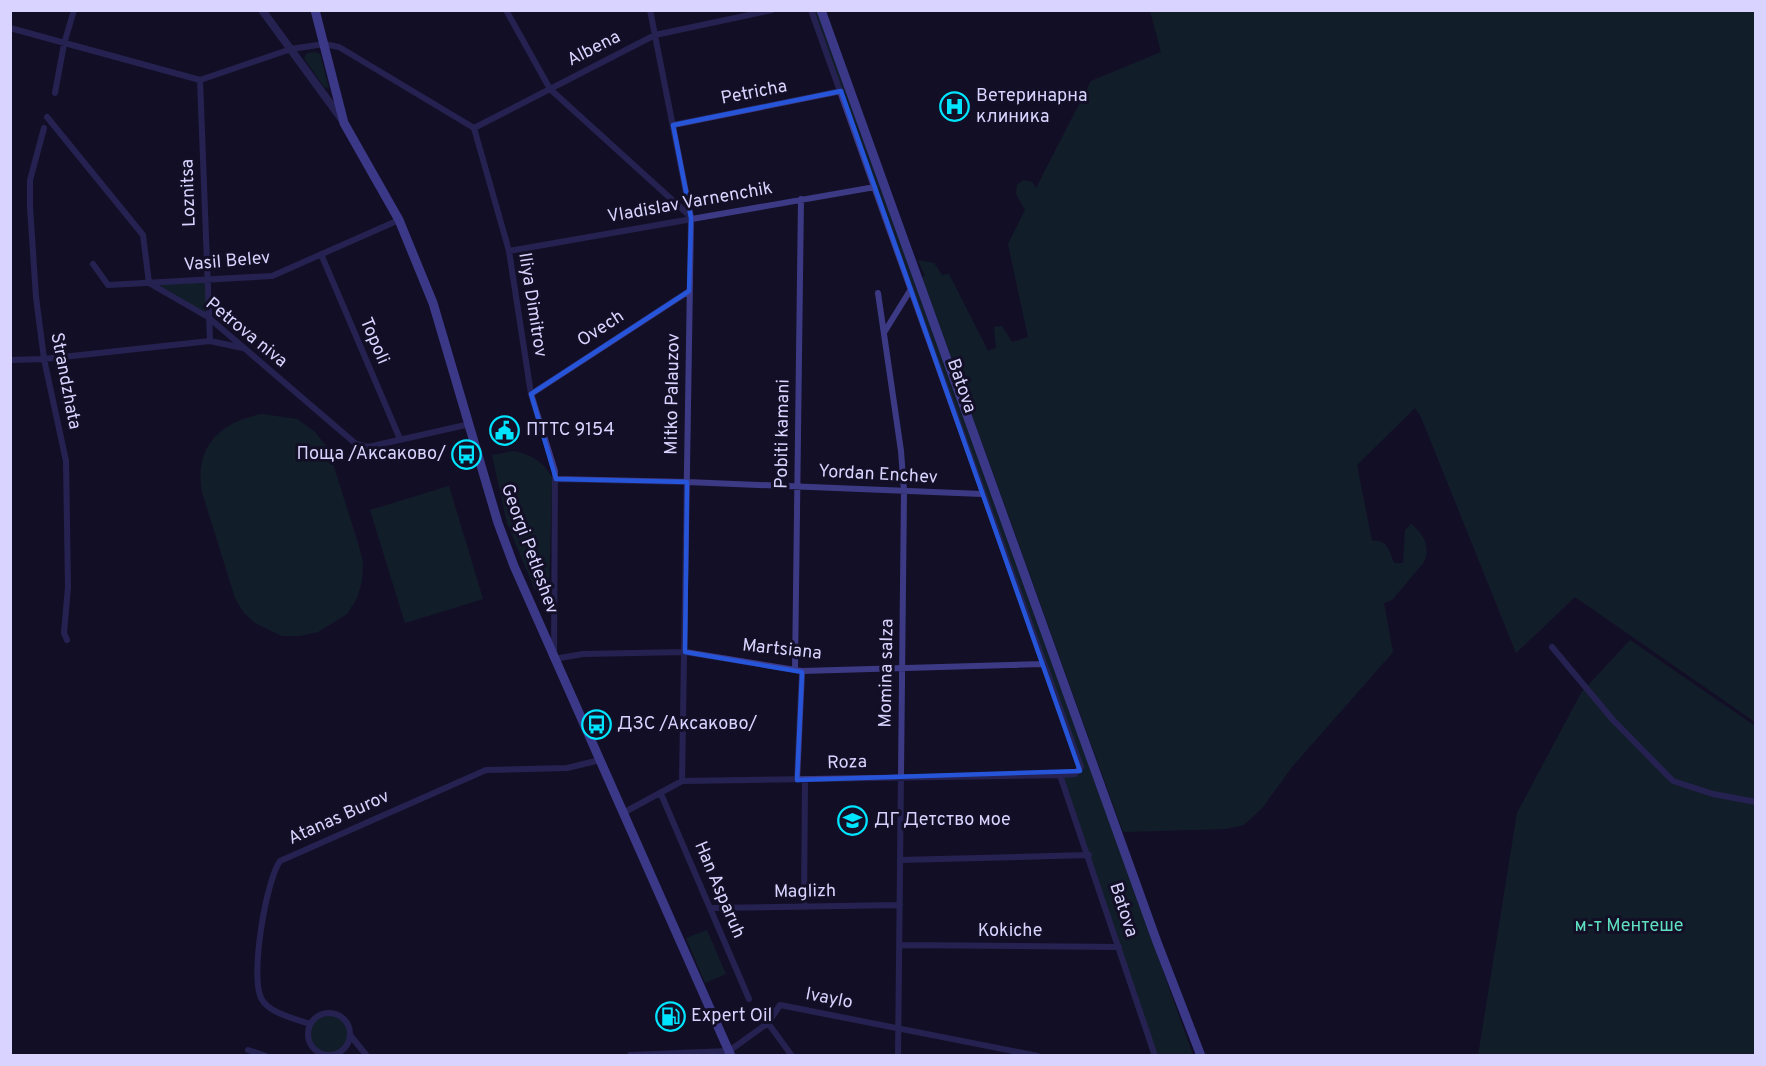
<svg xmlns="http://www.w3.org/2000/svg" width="1766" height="1066" font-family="Overpass,sans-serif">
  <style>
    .green { fill: #12302f }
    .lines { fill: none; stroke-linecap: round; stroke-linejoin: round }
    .minor { stroke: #3d3a85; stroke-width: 6 }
    .tertiary { stroke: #3d3a85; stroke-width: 8 }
    .secondary { stroke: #6f6bff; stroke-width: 9 }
    .marked { fill: none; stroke: #2655da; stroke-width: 4.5; stroke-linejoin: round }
    .labels { text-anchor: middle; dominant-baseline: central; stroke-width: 6; stroke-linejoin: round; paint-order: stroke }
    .street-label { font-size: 18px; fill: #d9d4ff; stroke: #130f26 }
    .poi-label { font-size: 18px; fill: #d9d4ff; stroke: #130f26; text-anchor: start }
    .park-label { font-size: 18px; fill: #5fe0c0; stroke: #130f26 }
  </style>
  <rect width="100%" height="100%" fill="#130f26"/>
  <path class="green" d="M 811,11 L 819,11 L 1193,1055 L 1155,1055 L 1060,775 L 1080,771 Z
    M 1150,11 L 1755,11 L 1755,722 L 1575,597 L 1516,653 L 1421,417 L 1415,408 L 1357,465 L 1372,541 C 1387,539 1389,550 1394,563 L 1403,563 L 1405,530 L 1411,524 C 1423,533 1431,547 1424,562 L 1392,600 L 1384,603 L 1393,652 L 1292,767 L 1263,807 L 1244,825 L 1225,829 L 1123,832 L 922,277 L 925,276 L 918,260 L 934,263 L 942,275 L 949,274 L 988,351 L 996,348 L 994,327 L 1002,326 L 1012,342 L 1028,337 L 1008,244 L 1025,210 L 1016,194 L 1017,185 L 1024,180 L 1032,182 L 1036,188 L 1091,81 L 1161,52 Z
    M 315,52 L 320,54 L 329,88 L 324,87 L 304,58 L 307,53 Z
    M 207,280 L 208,317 L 149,283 Z
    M 262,414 L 297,419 L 314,431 L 328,448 L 358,543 L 363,562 L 362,581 L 357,598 L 347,614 L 318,632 L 300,636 L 282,636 L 255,623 L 244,613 L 235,598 L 202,492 C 194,448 219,422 262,414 Z
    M 514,451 C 532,455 542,461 552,477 L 549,593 L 535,590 L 507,523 L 492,455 Z
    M 449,486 L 483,599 L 405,623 L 370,510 Z
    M 1630,640 L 1755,726 L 1755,1055 L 1478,1056 L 1517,813 L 1581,693 Z
    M 707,930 L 726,974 L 705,983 L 686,938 Z
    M308 1034a21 21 0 1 1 42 0a21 21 0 1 1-42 0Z"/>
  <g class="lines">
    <path class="minor" d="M 506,10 L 550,89 L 691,217
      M 650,10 L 691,218 L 682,781
      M 10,28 L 200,80 L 291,49 L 324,44 L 339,47 L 474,128 L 509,251 L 531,394 L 555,471 L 554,659 L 583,654 L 685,652 L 802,671 L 1043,664
      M 200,80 L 210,341
      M 55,93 L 64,44 L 74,10
      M 47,117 L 143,235 L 149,283 L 208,317 L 356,444 L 368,447 L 470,424
      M 673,125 L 841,91
      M 44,128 L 30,180 L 30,207 L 36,297 L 44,359 L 66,461 L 68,587 L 64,633 L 67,640
      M 474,128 L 655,35 L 772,10
      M 509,251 L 875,187
      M 321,254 L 400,439
      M 93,264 L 108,285 L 272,276 L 399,220
      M 878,293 L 901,451 L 904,491 L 898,1056
      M 885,331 L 911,289
      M 10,360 L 44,359 L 210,341 L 243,348
      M 531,394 L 689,291
      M 556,479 L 687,482 L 982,494
      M 1552,647 L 1613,720 L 1673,781 L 1713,794 L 1756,802
      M 795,670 L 801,199
      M 1060,775 L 1155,1056
      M 797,780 L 802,671
      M 661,794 L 749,999
      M 623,813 L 682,781 L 1060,775 L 1075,774 L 1081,767 L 811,10
      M 900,860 L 1089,855
      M 804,907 L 805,780
      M 710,908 L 900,905
      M 900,945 L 1119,947
      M308 1034a21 21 0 1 1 42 0a21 21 0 1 1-42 0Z
      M 768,1023 L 792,1056
      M 310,1024 C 296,1019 268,1013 261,998 C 250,975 266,881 280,861 L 486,770 L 567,768 L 600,760
      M 350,1035 L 367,1056
      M 248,1050 L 266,1056
      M 630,1055 L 729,1051 L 768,1023 L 780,1005 L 1038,1056"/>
    <path class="tertiary" d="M 262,10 L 343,121"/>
    <path class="secondary" d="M 315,10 L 344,123 L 399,220 L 433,303 L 498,523 L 514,566 L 731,1056
      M 821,10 L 1157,942 L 1201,1056"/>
  </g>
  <path d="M0 0H1766V1066H0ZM 841,91 L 1080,771 L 797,780 L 802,672 L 685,652 L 687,482 L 556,479 L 531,394 L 689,291 L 691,218 L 673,125 Z" fill="#130f26" fill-opacity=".55" fill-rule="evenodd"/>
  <path class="marked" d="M 841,91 L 1080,771 L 797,780 L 802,672 L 685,652 L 687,482 L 556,479 L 531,394 L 689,291 L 691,218 L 673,125 Z"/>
  <defs>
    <symbol id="hospital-ring" viewBox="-11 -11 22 22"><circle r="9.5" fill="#130f26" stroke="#00e5ff" stroke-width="1.5"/><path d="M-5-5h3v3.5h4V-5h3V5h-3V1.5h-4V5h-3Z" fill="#00e5ff"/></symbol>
    <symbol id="civic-ring" viewBox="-11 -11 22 22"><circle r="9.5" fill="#130f26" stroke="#00e5ff" stroke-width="1.5"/><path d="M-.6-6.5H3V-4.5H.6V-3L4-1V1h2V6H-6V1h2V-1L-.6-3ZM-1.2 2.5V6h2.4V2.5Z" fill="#00e5ff"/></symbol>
    <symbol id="bus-ring" viewBox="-11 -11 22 22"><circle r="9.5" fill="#130f26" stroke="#00e5ff" stroke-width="1.5"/><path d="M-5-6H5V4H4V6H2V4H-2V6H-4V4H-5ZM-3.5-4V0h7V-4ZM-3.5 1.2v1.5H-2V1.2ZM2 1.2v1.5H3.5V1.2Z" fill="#00e5ff"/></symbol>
    <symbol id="school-ring" viewBox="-11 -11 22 22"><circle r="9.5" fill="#130f26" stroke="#00e5ff" stroke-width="1.5"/><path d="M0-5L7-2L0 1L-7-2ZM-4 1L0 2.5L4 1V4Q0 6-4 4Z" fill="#00e5ff"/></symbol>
    <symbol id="fuel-ring" viewBox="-11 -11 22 22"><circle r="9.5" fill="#130f26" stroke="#00e5ff" stroke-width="1.5"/><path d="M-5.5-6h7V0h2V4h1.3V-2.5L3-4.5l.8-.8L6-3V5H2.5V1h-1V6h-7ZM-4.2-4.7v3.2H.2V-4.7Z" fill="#00e5ff"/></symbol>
  </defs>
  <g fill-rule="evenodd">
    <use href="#hospital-ring" x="938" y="90" width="33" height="33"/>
    <use href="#civic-ring" x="488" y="414" width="33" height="33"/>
    <use href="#bus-ring" x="450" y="438" width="33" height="33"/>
    <use href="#bus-ring" x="580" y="708" width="33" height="33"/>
    <use href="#school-ring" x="836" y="804" width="33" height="33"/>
    <use href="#fuel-ring" x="654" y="1000" width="33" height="33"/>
  </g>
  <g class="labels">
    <g class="street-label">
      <text transform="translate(594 49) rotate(-27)">Albena</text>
      <text transform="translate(754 93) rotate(-11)">Petricha</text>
      <text transform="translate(189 193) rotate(-92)">Loznitsa</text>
      <text transform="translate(690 203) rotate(-10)">Vladislav Varnenchik</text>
      <text transform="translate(227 262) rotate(-5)">Vasil Belev</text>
      <text transform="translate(532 305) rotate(81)">Iliya Dimitrov</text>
      <text transform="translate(601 329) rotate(-33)">Ovech</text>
      <text transform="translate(246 333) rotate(39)">Petrova niva</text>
      <text transform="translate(374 341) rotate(67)">Topoli</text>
      <text transform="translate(65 381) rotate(79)">Strandzhata</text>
      <text transform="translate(961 386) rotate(71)">Batova</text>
      <text transform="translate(673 394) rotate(-89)">Mitko Palauzov</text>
      <text transform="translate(783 434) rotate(-89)">Pobiti kamani</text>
      <text transform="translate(878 475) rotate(3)">Yordan Enchev</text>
      <text transform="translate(529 549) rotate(70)">Georgi Petleshev</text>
      <text transform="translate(782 650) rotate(6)">Martsiana</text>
      <text transform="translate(887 673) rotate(-89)">Momina salza</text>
      <text transform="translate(847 763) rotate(-2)">Roza</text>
      <text transform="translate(339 818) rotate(-24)">Atanas Burov</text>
      <text transform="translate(719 890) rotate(67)">Han Asparuh</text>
      <text transform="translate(805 892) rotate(-1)">Maglizh</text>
      <text transform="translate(1123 910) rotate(72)">Batova</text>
      <text x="1010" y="931">Kokiche</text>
      <text transform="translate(829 999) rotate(11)">Ivaylo</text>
    </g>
    <g class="poi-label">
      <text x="976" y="96">Ветеринарна<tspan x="976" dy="21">клиника</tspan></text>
      <text x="526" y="430">ПТТС 9154</text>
      <text x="446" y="454" text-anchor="end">Поща /Аксаково/</text>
      <text x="617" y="724">ДЗС /Аксаково/</text>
      <text x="874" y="820">ДГ Детство мое</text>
      <text x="691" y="1016">Expert Oil</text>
    </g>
    <g class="park-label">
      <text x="1629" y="926">м-т Ментeше</text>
    </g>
  </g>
  <rect width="1766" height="1066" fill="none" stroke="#d9d4ff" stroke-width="24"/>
</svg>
